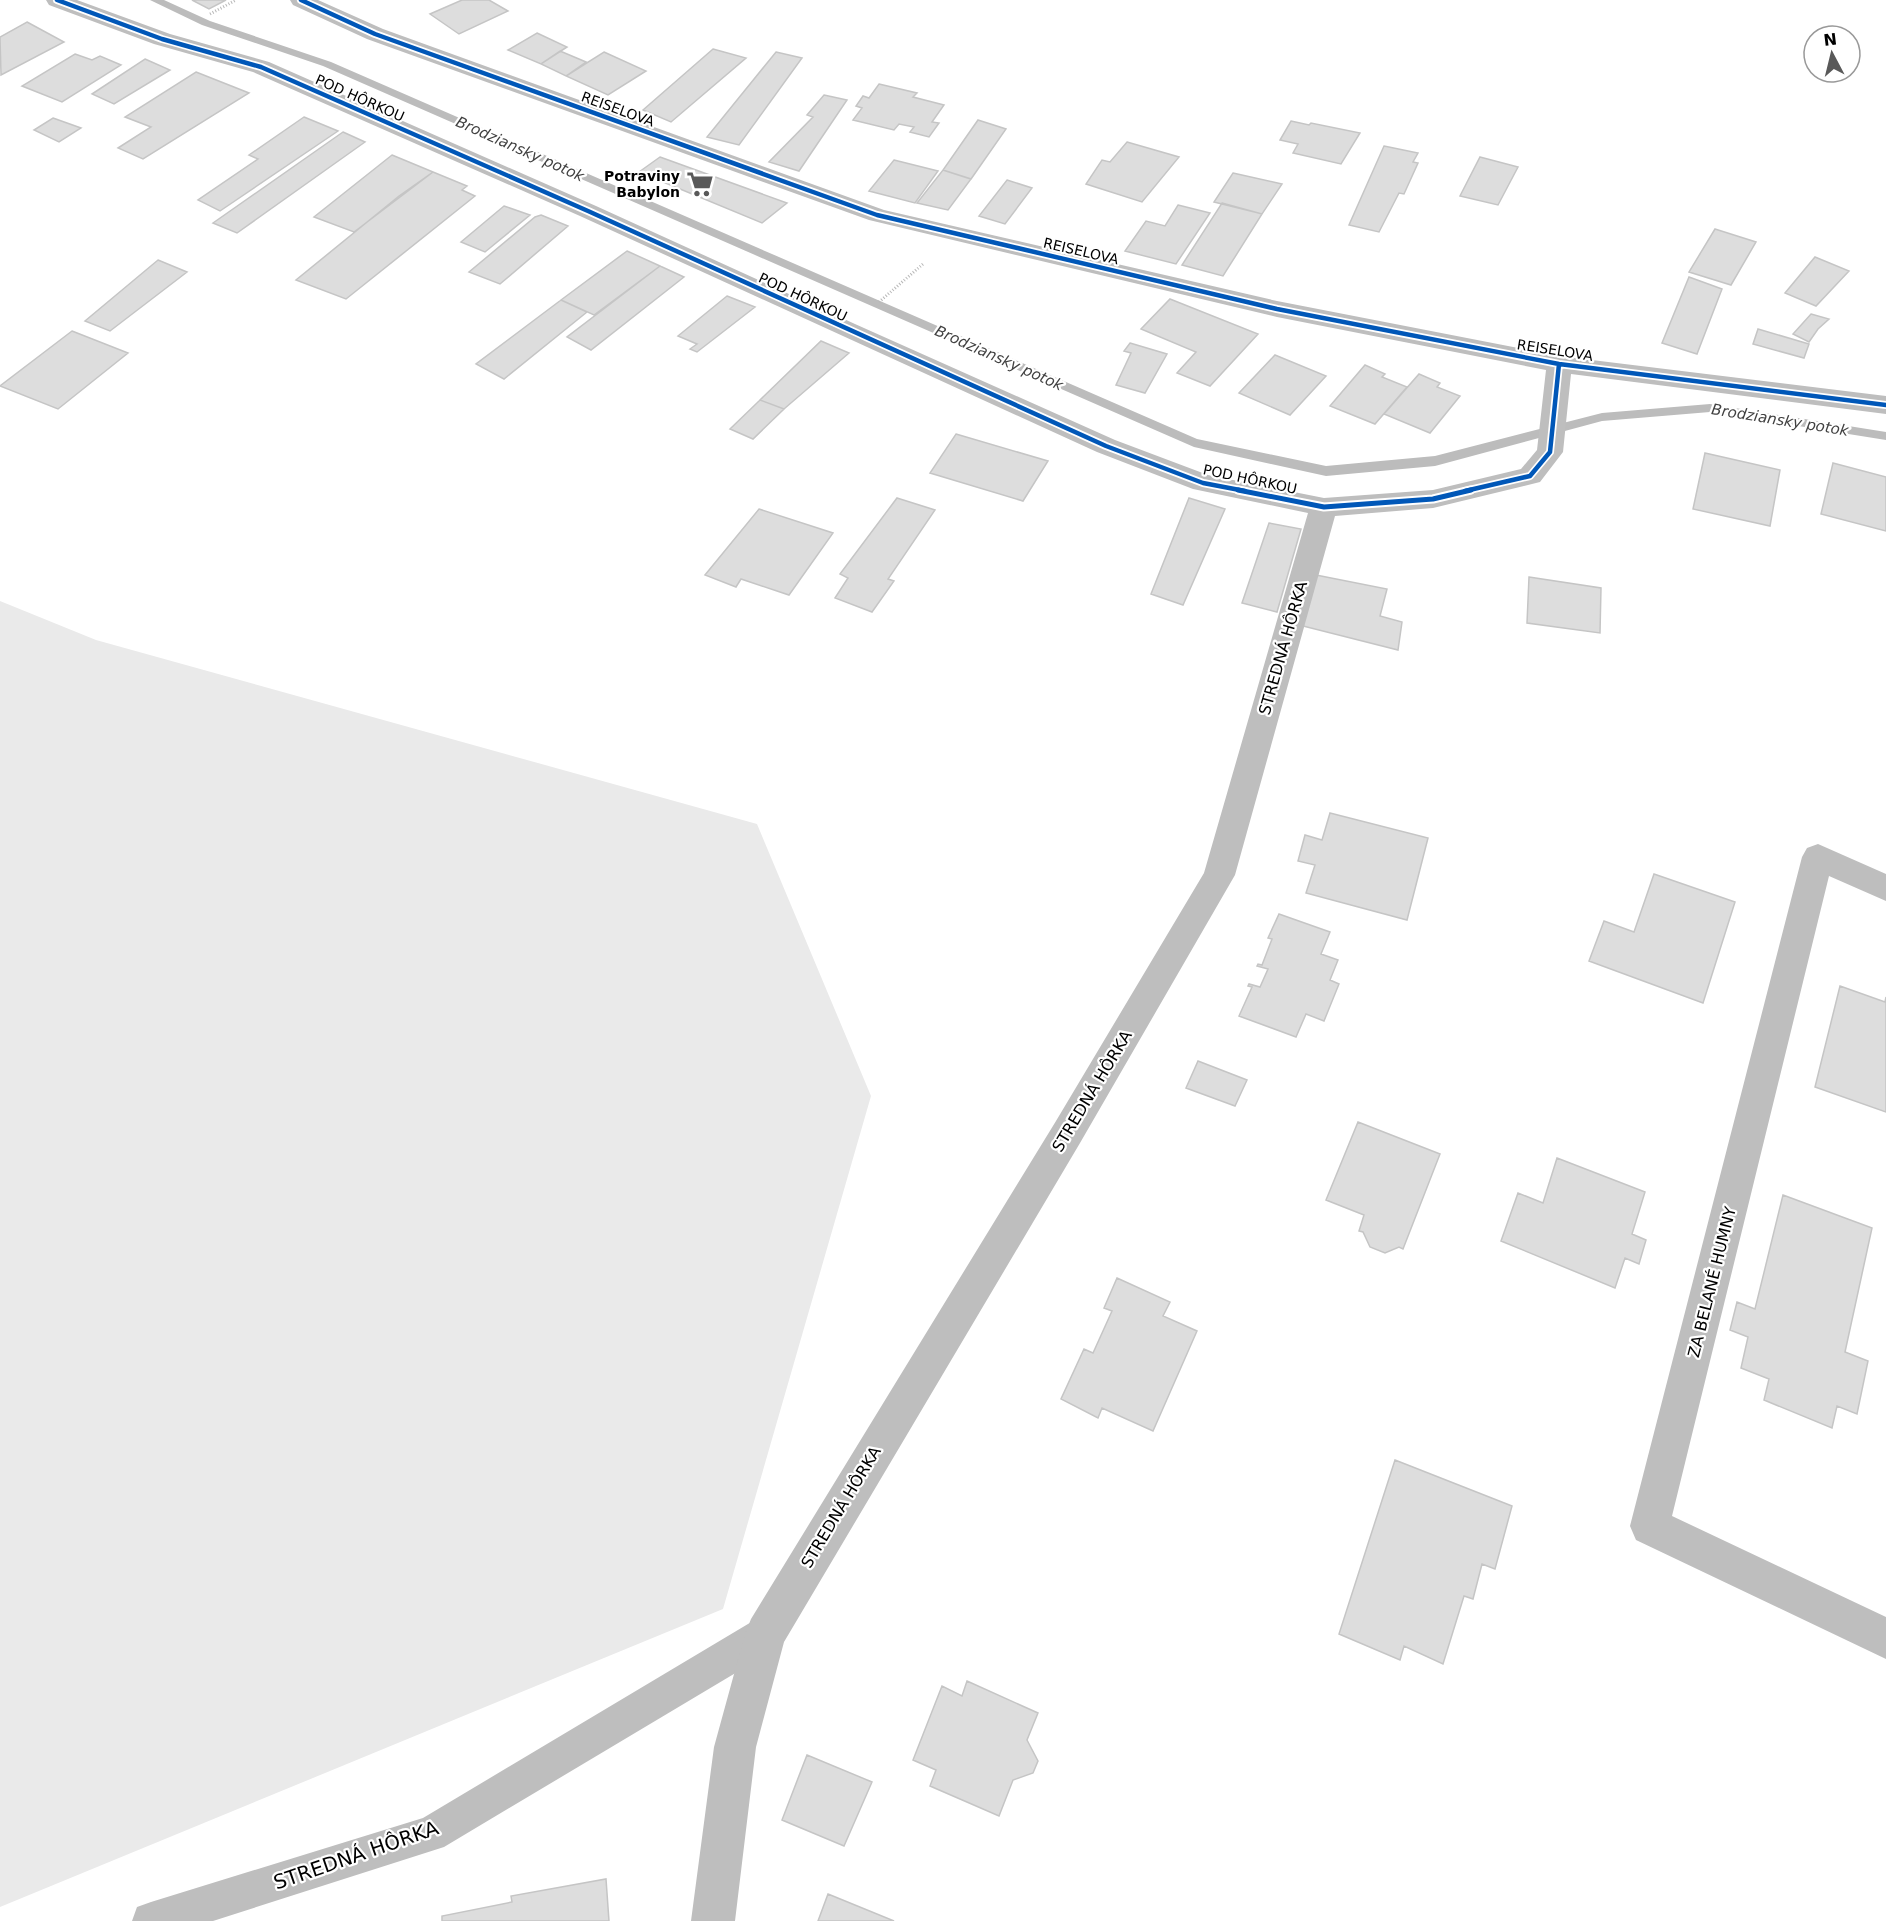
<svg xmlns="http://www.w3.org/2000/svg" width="1886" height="1921" font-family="'DejaVu Sans',sans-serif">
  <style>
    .green { fill: #eaeaea }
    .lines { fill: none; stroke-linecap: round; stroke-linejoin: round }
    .stream { fill: #bcbcbc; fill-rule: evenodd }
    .building { fill: #ddd; stroke: #c5c5c5; stroke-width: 1.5 }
    .path { stroke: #b8b8b8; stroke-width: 3; stroke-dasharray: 1 2; stroke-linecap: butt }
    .service { fill: #bebebe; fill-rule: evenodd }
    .minor { fill: #bebebe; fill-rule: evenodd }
    .cycleway-far1-casing { stroke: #fff; stroke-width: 8 }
    .cycleway-casing { stroke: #fff; stroke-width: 9 }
    .cycleway-far1 { stroke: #0057b8; stroke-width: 4.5 }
    .cycleway { stroke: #0057b8; stroke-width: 5 }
    .labels { text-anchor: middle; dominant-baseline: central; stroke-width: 4.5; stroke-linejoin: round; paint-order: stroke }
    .far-street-label { font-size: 14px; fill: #000; stroke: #fff }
    .far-poi-label { font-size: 14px; font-weight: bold; fill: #000; stroke: #fff; text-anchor: end }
    .far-water-label { font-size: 15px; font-style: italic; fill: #414141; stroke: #fff }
    .street-label { font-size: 16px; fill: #000; stroke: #fff }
    .near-street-label { font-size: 20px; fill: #000; stroke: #fff }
  </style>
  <rect width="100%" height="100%" fill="#fff"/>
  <path class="green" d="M 0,601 L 96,640 L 757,824 L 871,1096 L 723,1609 L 0,1907 Z"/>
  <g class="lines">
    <path class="stream" d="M 150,0 L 164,0 L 210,21 L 331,62 L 1197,439 L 1326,466 L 1435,456 L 1602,413 L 1710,404 L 1886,432 L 1886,440 L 1710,412 L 1602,421 L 1435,466 L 1326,476 L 1194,447 L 323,66 L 202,25 Z"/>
  </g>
  <path class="building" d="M 192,0 L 226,0 L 209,9 Z
    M 462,0 L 489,0 L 508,11 L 459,34 L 430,14 Z
    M 27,22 L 64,42 L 1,75 L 0,37 Z
    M 537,33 L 567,47 L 541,64 L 508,50 Z
    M 713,49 L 746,58 L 671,122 L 643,110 Z
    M 560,51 L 586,62 L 566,76 L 541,64 Z
    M 604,52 L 646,71 L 608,95 L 566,76 Z
    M 776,52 L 802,58 L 739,145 L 707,137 Z
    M 75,54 L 92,60 L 100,56 L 121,65 L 62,102 L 22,86 Z
    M 145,59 L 170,70 L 114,104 L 92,94 Z
    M 196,72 L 249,93 L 143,159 L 118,148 L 151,127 L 125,117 Z
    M 879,84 L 917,93 L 913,97 L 944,105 L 932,122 L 939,123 L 929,137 L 910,132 L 914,127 L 899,124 L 894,130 L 853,120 L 862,108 L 856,106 L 863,96 L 869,98 Z
    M 824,95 L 847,100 L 799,171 L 769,162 L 813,117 L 807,115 Z
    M 304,117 L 338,131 L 220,211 L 198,200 L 258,159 L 249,155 Z
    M 53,118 L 81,128 L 59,142 L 34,130 Z
    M 978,120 L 1006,129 L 971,179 L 943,170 Z
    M 1291,121 L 1309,125 L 1311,123 L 1360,133 L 1341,164 L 1293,153 L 1298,144 L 1280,140 Z
    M 343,132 L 365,142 L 237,233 L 213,223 Z
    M 1127,142 L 1179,157 L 1142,202 L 1086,184 L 1102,160 L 1110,162 Z
    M 1384,146 L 1418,153 L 1413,162 L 1418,163 L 1404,194 L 1399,193 L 1379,232 L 1349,225 Z
    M 392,155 L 433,172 L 354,232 L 314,217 Z
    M 660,157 L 787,203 L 762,223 L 639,172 Z
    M 1480,157 L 1518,167 L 1498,205 L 1460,196 Z
    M 894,160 L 938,171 L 915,203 L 869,191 Z
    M 943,170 L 971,179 L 948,210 L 917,203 Z
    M 433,172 L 467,186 L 462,190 L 475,196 L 346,299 L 296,280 L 399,196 Z
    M 1233,173 L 1282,184 L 1262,214 L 1214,202 Z
    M 1007,180 L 1032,188 L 1005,224 L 979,216 Z
    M 1222,203 L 1262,214 L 1223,276 L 1182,265 Z
    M 1178,205 L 1210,213 L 1176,264 L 1125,251 L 1146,221 L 1165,226 Z
    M 504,206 L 530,215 L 485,252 L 461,242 Z
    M 541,215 L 568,226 L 500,284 L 469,272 L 535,217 Z
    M 1715,229 L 1756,242 L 1731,285 L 1689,272 Z
    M 627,251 L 660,266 L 594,315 L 561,300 Z
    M 1815,257 L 1849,271 L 1816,306 L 1785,293 Z
    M 158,260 L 187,272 L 110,331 L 85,321 Z
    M 660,266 L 684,277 L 591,350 L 567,337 Z
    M 1689,277 L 1722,289 L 1697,354 L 1662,343 Z
    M 727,296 L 755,307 L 697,352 L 690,349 L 697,344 L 678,336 Z
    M 1170,299 L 1258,334 L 1210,386 L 1177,373 L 1196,352 L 1141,329 Z
    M 561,300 L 587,312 L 504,379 L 476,364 Z
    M 1811,314 L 1829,319 L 1818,329 L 1809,342 L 1793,334 Z
    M 1758,329 L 1809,344 L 1804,358 L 1753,344 Z
    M 72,331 L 128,353 L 58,409 L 0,386 Z
    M 821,341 L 849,353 L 784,409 L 760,400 Z
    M 1130,343 L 1167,354 L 1145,393 L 1116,385 L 1131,353 L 1124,351 Z
    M 1275,355 L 1326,376 L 1290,415 L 1239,393 Z
    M 1365,365 L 1385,374 L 1382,377 L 1407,387 L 1375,424 L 1330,406 Z
    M 1419,374 L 1440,383 L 1437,387 L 1460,396 L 1430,433 L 1384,414 Z
    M 760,400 L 784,409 L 753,439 L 730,429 Z
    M 956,434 L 1048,461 L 1023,501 L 930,473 Z
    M 1705,453 L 1780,470 L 1770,526 L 1693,509 Z
    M 1833,463 L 1886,477 L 1886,531 L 1821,514 Z
    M 897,498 L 935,510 L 888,579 L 894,581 L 872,612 L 835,598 L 848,578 L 840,574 Z
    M 1189,498 L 1225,509 L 1183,605 L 1151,594 Z
    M 759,509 L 833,533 L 789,595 L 741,579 L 736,587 L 705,575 Z
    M 1269,523 L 1301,529 L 1277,612 L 1242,603 Z
    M 1316,575 L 1387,589 L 1380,616 L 1402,622 L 1398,650 L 1299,625 Z
    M 1529,577 L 1601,588 L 1600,633 L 1527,623 Z
    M 1330,813 L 1428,838 L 1407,920 L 1306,893 L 1315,865 L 1298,861 L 1305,835 L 1322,840 Z
    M 1654,874 L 1735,902 L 1703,1003 L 1589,961 L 1604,921 L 1634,932 Z
    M 1279,914 L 1330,932 L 1321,954 L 1338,960 L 1330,980 L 1339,984 L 1324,1021 L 1306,1014 L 1296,1037 L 1239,1016 L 1252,987 L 1248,986 L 1249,984 L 1260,987 L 1268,969 L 1257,966 L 1258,964 L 1262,965 L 1272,939 L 1268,938 Z
    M 1840,986 L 1885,1002 L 1886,997 L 1886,1112 L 1815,1087 Z
    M 1198,1061 L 1247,1080 L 1235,1106 L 1186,1088 Z
    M 1358,1122 L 1440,1154 L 1403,1249 L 1399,1247 L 1385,1253 L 1370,1247 L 1363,1232 L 1359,1231 L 1364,1215 L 1326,1200 Z
    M 1557,1158 L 1645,1192 L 1632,1234 L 1646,1240 L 1639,1264 L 1625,1258 L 1615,1288 L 1501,1241 L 1518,1193 L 1543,1203 Z
    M 1783,1195 L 1872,1228 L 1845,1352 L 1868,1361 L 1857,1414 L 1837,1406 L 1832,1428 L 1764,1400 L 1769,1379 L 1741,1368 L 1748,1337 L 1730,1330 L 1737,1302 L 1755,1309 Z
    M 1117,1278 L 1170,1302 L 1163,1316 L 1197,1331 L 1153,1431 L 1102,1408 L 1098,1418 L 1061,1399 L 1084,1349 L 1093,1353 L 1112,1311 L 1104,1308 Z
    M 1395,1460 L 1512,1506 L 1495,1569 L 1482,1564 L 1473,1599 L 1464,1596 L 1443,1664 L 1404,1646 L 1400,1660 L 1339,1634 Z
    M 967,1681 L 1038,1713 L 1027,1740 L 1038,1761 L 1033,1773 L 1013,1780 L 999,1816 L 930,1786 L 936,1770 L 913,1760 L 942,1686 L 962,1696 Z
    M 807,1755 L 872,1782 L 844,1846 L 782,1820 Z
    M 606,1879 L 609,1921 L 442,1921 L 442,1916 L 512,1902 L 511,1896 Z
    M 828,1894 L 894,1921 L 818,1921 Z"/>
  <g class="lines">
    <path class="path" d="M 210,14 L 236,0
      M 879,302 L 923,264"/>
    <path class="service" d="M 766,1616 L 779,1621 L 784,1634 L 779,1647 L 444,1847 L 213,1921 L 132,1921 L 137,1907 L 151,1902 L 423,1818 L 753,1621 Z"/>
    <path class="minor" d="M 46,0 L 77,0 L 170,34 L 269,62 L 596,206 L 855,324 L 1115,440 L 1208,475 L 1324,498 L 1433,490 L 1521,469 L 1537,450 L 1546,370 L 1277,317 L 869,220 L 367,39 L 293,5 L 290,0 L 318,0 L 383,29 L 884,210 L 1277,301 L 1559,356 L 1886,396 L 1886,414 L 1571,374 L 1563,452 L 1540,482 L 1433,508 L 1335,516 L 1235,875 L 1080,1143 L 784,1642 L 756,1747 L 735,1921 L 691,1921 L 714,1747 L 745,1634 L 751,1619 L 1056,1121 L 1204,873 L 1308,513 L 1193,489 L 1097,452 L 580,216 L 253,72 L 154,44 L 49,5 Z
      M 1818,844 L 1886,874 L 1886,901 L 1829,876 L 1672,1516 L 1886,1617 L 1886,1659 L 1636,1540 L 1630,1526 L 1802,857 L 1807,848 Z"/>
    <defs>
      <path id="cycleway-far1" d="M 57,0 L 162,39 L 261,67 L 588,211 L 1106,446 L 1203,483 L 1245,491
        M 301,0 L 375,34 L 877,215 L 1277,309 L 1559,364 L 1886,405
        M 1465,491 L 1530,476 L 1550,452 L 1559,364"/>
      <path id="cycleway" d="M 1238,490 L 1324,507 L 1433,499 L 1471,490"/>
    </defs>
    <use href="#cycleway-far1" class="cycleway-far1-casing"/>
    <use href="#cycleway" class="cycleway-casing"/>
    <use href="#cycleway-far1" class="cycleway-far1"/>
    <use href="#cycleway" class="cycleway"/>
  </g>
  <defs>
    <symbol id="supermarket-bare" viewBox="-9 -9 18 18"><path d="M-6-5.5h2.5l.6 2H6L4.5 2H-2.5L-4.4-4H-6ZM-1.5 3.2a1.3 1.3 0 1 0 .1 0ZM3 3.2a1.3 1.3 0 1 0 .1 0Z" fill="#595959" stroke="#fff" stroke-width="2.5" paint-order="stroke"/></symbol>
  </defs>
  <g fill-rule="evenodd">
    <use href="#supermarket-bare" x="681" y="165" width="38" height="38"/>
  </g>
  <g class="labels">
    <g class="far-street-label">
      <text transform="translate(360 98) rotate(24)">POD HÔRKOU</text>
      <text transform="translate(618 109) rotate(20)">REISELOVA</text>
      <text transform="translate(1081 251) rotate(13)">REISELOVA</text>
      <text transform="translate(803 297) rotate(25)">POD HÔRKOU</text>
      <text transform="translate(1555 350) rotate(9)">REISELOVA</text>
      <text transform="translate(1250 479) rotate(12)">POD HÔRKOU</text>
    </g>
    <g class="far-poi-label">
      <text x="680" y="176">Potraviny<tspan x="680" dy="16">Babylon</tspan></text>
    </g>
    <g class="far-water-label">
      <text transform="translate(520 149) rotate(24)">Brodziansky potok</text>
      <text transform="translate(999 358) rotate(24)">Brodziansky potok</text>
      <text transform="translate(1780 420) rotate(9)">Brodziansky potok</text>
    </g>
    <g class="street-label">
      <text transform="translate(1283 648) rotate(-74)">STREDNÁ HÔRKA</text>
      <text transform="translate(1092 1091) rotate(-59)">STREDNÁ HÔRKA</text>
      <text transform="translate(1712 1282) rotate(-76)">ZA BELANÉ HUMNY</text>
      <text transform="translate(841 1507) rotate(-59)">STREDNÁ HÔRKA</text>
    </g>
    <g class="near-street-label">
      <text transform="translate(356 1855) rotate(-19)">STREDNÁ HÔRKA</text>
    </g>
  </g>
  <g transform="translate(1832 54) rotate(353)"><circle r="28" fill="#ffffff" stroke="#999999" stroke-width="1.5"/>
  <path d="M0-4.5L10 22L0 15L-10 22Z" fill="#595959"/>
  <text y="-9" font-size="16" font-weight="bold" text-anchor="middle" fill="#000000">N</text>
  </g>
</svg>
